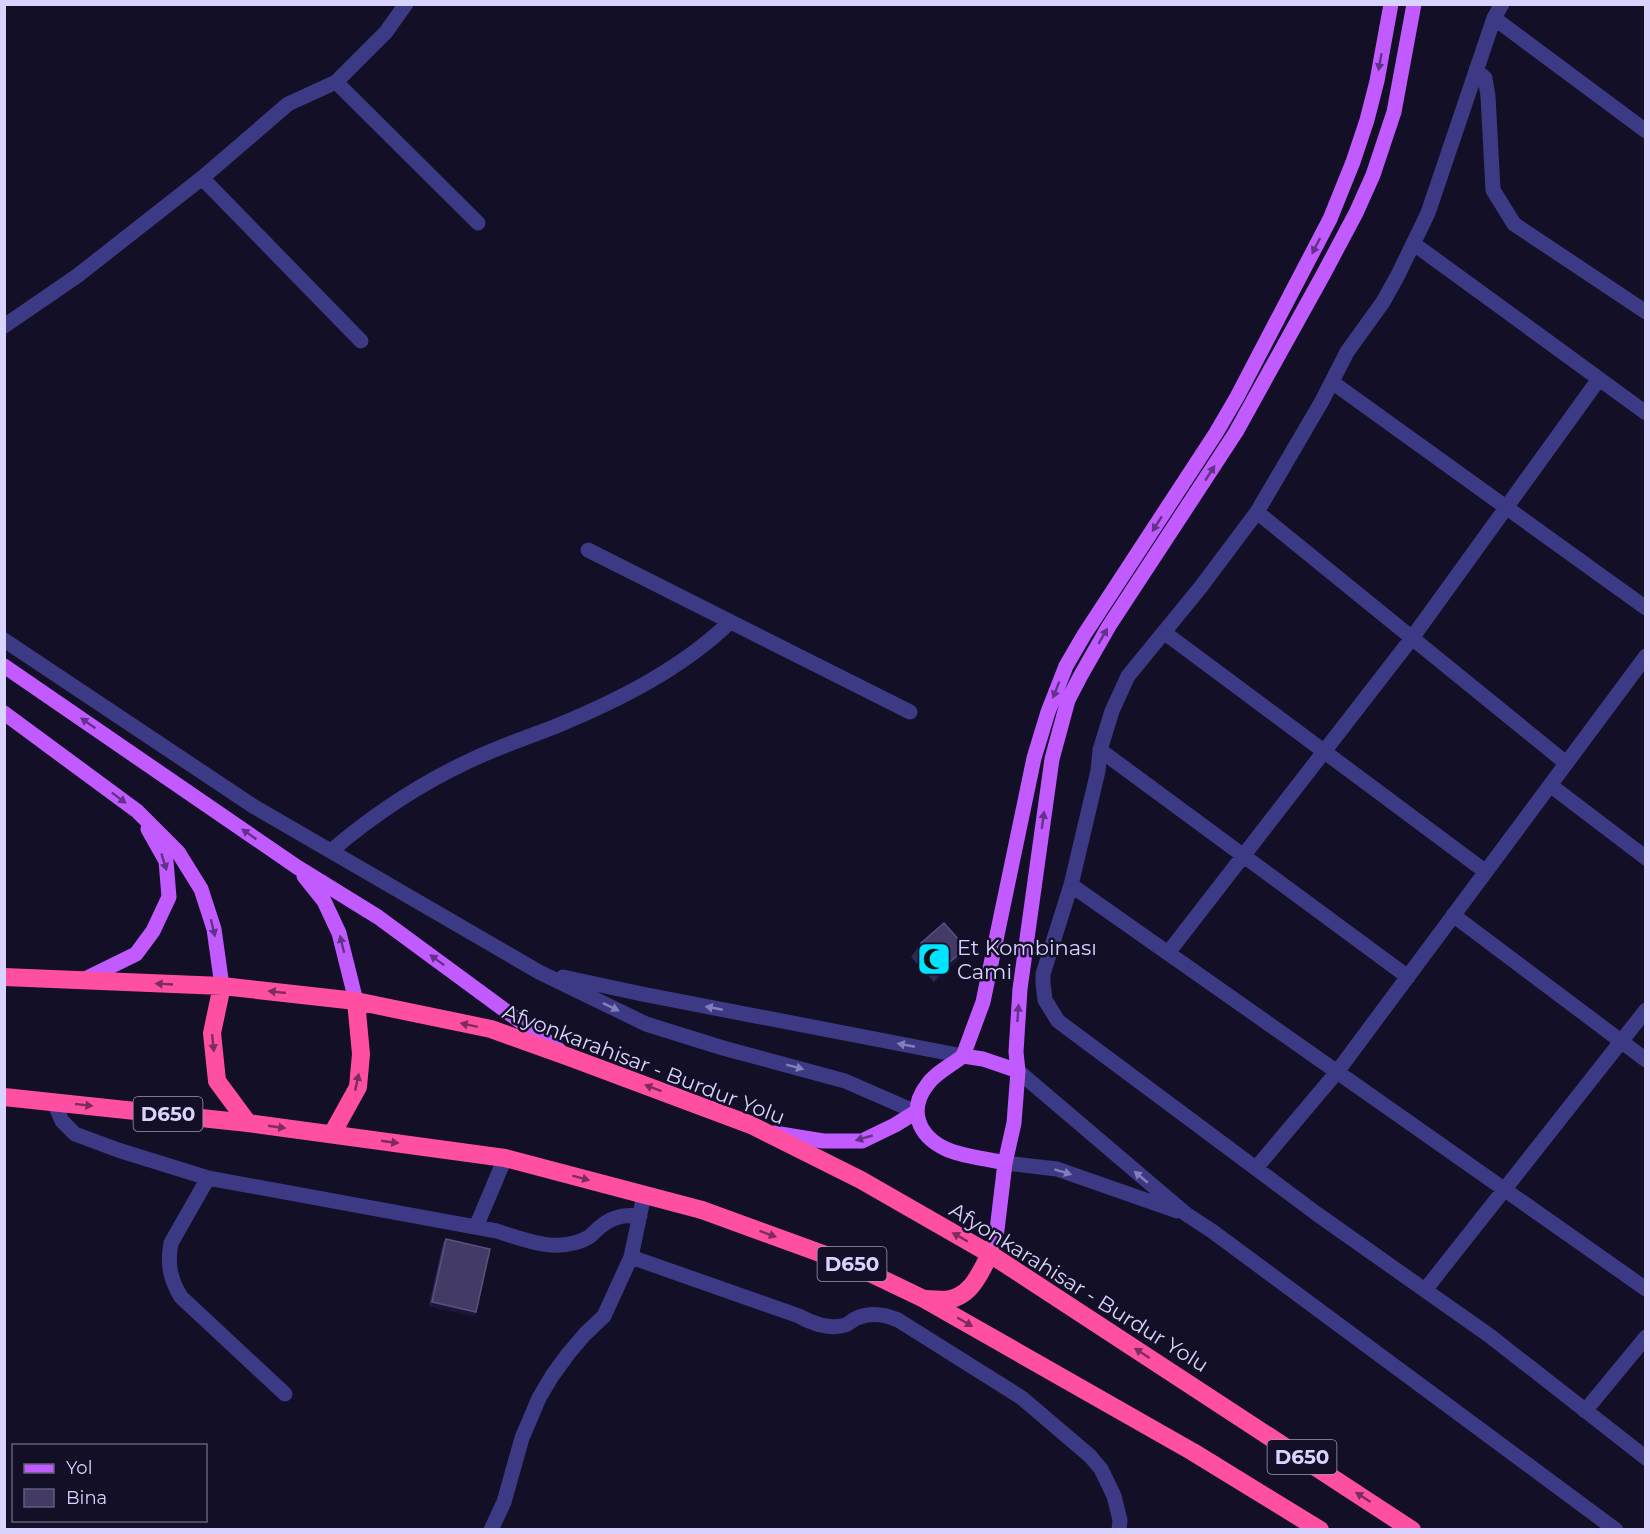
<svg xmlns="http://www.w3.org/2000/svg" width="1650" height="1534" font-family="Montserrat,sans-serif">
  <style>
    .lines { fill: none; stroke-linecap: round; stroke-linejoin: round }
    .minor { stroke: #3d3a85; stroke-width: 15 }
    .major { stroke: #c25bff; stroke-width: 15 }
    .highway { stroke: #ff4fa3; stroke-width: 18 }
    .wall { fill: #312854 }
    .shaded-wall { fill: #1d163a }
    .building { fill: #433a66; stroke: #5a527e; stroke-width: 1.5 }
    .oneway { fill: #623188 }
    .oneway2 { fill: #7d2c5e }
    .oneway3 { fill: #837fbc }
    .labels { text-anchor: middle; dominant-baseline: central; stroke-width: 5; stroke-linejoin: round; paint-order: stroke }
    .shield { fill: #130f26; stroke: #9e99be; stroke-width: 1.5 }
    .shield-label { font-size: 20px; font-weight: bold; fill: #d9d4ff }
    .poi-label { font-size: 21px; fill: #d9d4ff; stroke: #130f26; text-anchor: start }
    .street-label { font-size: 21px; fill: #d9d4ff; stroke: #130f26 }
  </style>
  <rect width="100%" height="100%" fill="#130f26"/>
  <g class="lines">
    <path class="minor" d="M 406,4 L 386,32 L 336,82 L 478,223
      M 1502,4 L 1494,18 L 1428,213 L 1398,275 L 1383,302 L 1347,352 L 1322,401 L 1257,512 L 1200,588 L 1128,676 L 1112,711 L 1100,750 L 1098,771 L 1071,885 L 1043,974 L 1043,983 L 1045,1000 L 1058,1021 L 1317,1214 L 1490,1336 L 1646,1458
      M 1494,18 L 1646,131
      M 1476,70 L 1485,78 L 1488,96 L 1493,190 L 1514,224 L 1646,312
      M 336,82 L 288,104 L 202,178 L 361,341
      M 1414,244 L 1646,413
      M 4,326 L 77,276 L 202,178
      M 1332,382 L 1646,608
      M 1257,512 L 1566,763
      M 588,550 L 910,712
      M 1165,633 L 1486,872
      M 4,640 L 253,806 L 539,972 L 646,1024 L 723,1048 L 845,1081 L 916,1112
      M 1100,750 L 1408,977
      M 1550,785 L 1646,858
      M 331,851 C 373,815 418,785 469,761 C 496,748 525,738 554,727 C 617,701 680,670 730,622
      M 1071,885 L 1646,1289
      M 1453,915 L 1646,1060
      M 1168,953 L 1412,638 L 1599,379
      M 563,977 L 642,994 L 963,1056
      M 1018,1071 L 1186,1214 L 1212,1231 L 1616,1530
      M 54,1102 L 62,1121 L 75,1134 L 118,1150 L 208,1178 L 497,1231 C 527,1241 559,1254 589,1237 C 593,1234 596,1230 600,1227 C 611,1217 625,1214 640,1216
      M 1005,1163 L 1057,1169 L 1177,1211
      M 1256,1168 L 1337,1072 L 1646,656
      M 208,1178 L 171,1243 C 167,1264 170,1279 181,1297 L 285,1394
      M 476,1227 L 505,1158
      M 631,1257 L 799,1316 C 811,1323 830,1330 845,1325 C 849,1324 852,1320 857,1318 C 871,1312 884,1314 898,1320 L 1022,1398 L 1090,1456 L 1101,1469 L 1114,1496 L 1120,1520 L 1119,1530
      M 1425,1290 L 1646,1010
      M 1585,1411 L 1646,1337
      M 491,1530 L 504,1502 L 522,1438 L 539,1398 L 552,1376 L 568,1354 L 585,1334 L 604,1316 L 631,1257 L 644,1195"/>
    <path class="major" d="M 4,666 L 297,867 L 378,917 L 559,1050
      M 4,713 L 137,811 L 178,852 L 201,889 L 214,929 L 222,986
      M 304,876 L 324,901 L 339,933 L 356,1001
      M 83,980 L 136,954 L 153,931 L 169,897 L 166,861 L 148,829
      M 963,1056 L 983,1002 L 1034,758 L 1048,712 L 1066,666 L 1084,635 L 1216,433 L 1237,397 L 1330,219 L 1353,162 L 1367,120 L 1377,81 L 1391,4
      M 963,1056 L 983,1059 L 1018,1071 L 1014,1123 L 1005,1163 C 989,1159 960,1156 946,1149 C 918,1136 908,1110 927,1085 C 935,1073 952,1065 963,1056 Z
      M 1018,1071 L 1016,1052 L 1020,989 L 1052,759 L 1068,700 L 1081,675 L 1109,626 L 1236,432 L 1323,275 L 1356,213 L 1373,175 L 1394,112 L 1414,4
      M 774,1133 L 823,1141 L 862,1141 L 895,1125 L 916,1112
      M 990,1254 L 997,1230 L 1005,1163"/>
    <path class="highway" d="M 4,977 L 222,986 L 356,1001 L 491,1029 L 569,1057 L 751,1125 L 861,1180 L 990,1254 L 1412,1530
      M 222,986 L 212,1033 L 217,1081 L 248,1123
      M 4,1097 L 248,1123 L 505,1158 L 702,1210 L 853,1265 L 924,1299 L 1193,1452 L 1320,1530
      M 332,1134 L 358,1087 L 361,1054 L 356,1001
      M 926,1299 C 932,1299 939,1300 945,1300 C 971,1298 980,1273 990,1254"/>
  </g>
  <path class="wall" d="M 921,943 L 966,948 L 956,962 L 934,982 L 911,957 Z
    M 446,1239 L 476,1312 L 474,1316 L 429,1306 L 443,1243 Z"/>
  <path class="shaded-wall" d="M 966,948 L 956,962 L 934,982 L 943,968 Z
    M 432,1302 L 476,1312 L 474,1316 L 429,1306 Z"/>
  <path class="building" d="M 944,923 L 966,948 L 943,968 L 921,943 Z
    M 446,1239 L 490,1249 L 476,1312 L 432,1302 Z"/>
  <defs><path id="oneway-solid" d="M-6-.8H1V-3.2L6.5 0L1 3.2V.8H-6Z" transform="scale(1.5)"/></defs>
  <g class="oneway">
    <use href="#oneway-solid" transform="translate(1380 62) rotate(100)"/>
    <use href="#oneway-solid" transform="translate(1316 246) rotate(117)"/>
    <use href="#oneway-solid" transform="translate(1210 473) rotate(-57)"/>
    <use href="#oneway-solid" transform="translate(1157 524) rotate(123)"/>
    <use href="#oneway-solid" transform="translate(1103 636) rotate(-60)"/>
    <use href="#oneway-solid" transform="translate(1056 690) rotate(112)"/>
    <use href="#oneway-solid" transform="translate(88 723) rotate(-145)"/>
    <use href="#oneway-solid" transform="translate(119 798) rotate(37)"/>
    <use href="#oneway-solid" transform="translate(1043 820) rotate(-82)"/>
    <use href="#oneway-solid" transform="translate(249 834) rotate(-145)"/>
    <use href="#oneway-solid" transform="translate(164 862) rotate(73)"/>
    <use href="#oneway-solid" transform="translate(213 928) rotate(76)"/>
    <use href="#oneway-solid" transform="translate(342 944) rotate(-104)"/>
    <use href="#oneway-solid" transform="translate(437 960) rotate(-144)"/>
    <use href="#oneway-solid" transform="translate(1018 1013) rotate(-86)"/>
    <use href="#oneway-solid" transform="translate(864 1138) rotate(164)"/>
  </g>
  <g class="oneway2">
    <use href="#oneway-solid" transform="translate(164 984) rotate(-177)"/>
    <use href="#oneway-solid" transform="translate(277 992) rotate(-174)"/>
    <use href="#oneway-solid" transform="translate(469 1025) rotate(-168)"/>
    <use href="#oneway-solid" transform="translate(213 1043) rotate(84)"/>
    <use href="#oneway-solid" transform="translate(357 1082) rotate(-78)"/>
    <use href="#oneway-solid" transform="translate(653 1088) rotate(-159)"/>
    <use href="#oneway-solid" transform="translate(84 1105) rotate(6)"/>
    <use href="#oneway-solid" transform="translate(277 1127) rotate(8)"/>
    <use href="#oneway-solid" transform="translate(390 1142) rotate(8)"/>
    <use href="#oneway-solid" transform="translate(581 1178) rotate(15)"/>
    <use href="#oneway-solid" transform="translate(768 1234) rotate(20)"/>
    <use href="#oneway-solid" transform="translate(960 1237) rotate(-150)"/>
    <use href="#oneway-solid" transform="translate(965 1322) rotate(30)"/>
    <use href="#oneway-solid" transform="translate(1142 1353) rotate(-147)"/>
    <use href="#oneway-solid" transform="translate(1363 1497) rotate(-147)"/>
  </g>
  <g class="oneway3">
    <use href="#oneway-solid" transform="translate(611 1007) rotate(26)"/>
    <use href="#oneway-solid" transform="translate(714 1008) rotate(-169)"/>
    <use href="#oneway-solid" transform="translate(906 1045) rotate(-169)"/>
    <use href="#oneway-solid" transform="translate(795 1067) rotate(15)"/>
    <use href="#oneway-solid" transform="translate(1063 1172) rotate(17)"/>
    <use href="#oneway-solid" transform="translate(1141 1177) rotate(-140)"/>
  </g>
  <defs>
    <symbol id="mosque-square" viewBox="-11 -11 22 22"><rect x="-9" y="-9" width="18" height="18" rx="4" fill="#00e5ff" stroke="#130f26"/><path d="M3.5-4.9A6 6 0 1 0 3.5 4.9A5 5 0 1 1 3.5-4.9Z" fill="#111"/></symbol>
  </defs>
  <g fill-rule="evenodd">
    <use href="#mosque-square" x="915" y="940" width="38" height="38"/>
  </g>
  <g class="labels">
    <g class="shield">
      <rect x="133.5" y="1097" width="69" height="34" rx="4.5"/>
      <rect x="817.5" y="1247" width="69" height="34" rx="4.5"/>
      <rect x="1267.5" y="1440" width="69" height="34" rx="4.5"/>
    </g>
    <g class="shield-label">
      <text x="168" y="1114">D650</text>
      <text x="852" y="1264">D650</text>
      <text x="1302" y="1457">D650</text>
    </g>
    <g class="poi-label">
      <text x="957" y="947">Et Kombinası<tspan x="957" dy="24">Cami</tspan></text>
    </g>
    <g class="street-label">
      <text transform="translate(644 1064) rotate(21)">Afyonkarahisar - Burdur Yolu</text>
      <text transform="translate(1079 1287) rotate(32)">Afyonkarahisar - Burdur Yolu</text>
    </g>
  </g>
  <rect width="1650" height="1534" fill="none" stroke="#d9d4ff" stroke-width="12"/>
  <rect x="12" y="1444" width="195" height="78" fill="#130f26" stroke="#625e7d" stroke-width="1.5"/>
  <rect x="24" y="1464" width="30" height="9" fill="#c25bff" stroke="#625e7d" stroke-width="1.5"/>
  <text x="66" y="1474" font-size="18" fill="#d9d4ff">Yol</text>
  <rect x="24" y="1489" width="30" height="18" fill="#433a66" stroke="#625e7d" stroke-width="1.5"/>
  <text x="66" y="1504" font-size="18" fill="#d9d4ff">Bina</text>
</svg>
